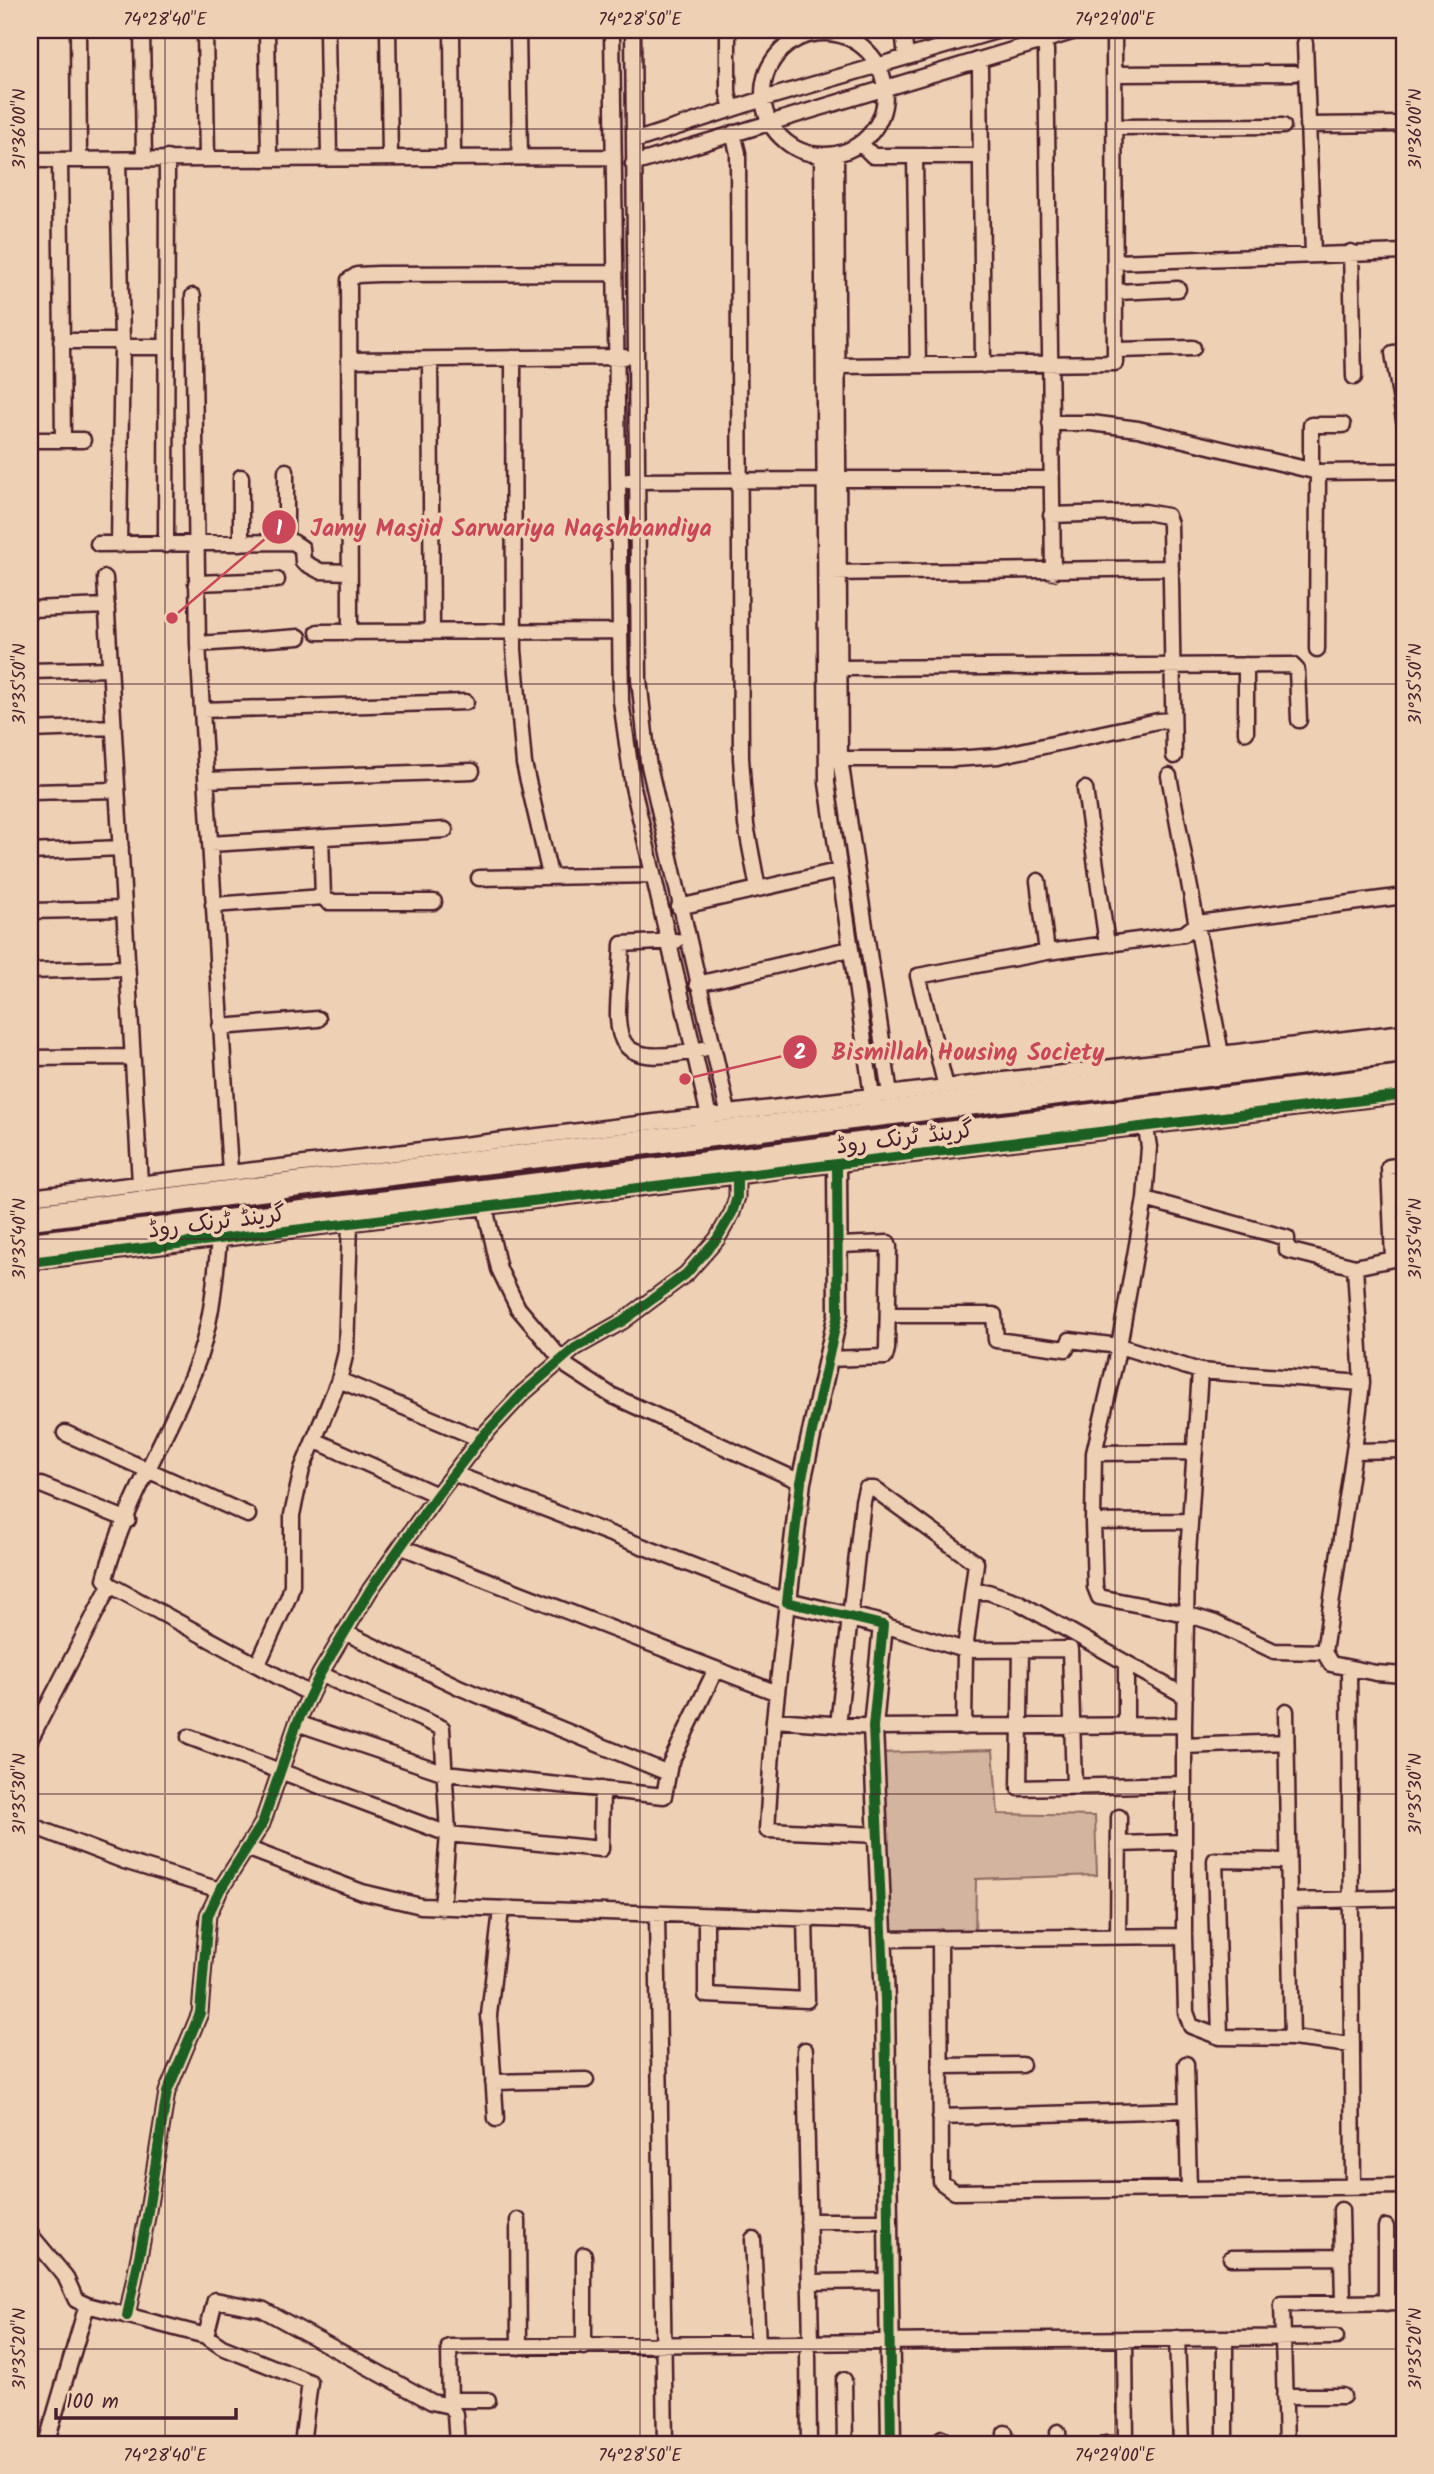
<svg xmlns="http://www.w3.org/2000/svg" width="1434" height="2474" font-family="Kalam,'Playpen Sans Arabic',sans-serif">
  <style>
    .green { fill: #d3b49e; stroke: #8e6a64; stroke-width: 2 }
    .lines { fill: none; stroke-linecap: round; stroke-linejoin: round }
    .minor-casing { stroke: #4a1f2b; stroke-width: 19 }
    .tertiary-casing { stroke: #4a1f2b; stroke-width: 23 }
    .trunk-casing { stroke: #4a1f2b; stroke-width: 30 }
    .minor { stroke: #eed0b4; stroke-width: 14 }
    .tertiary { stroke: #eed0b4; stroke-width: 18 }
    .trunk { stroke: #eed0b4; stroke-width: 24 }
    .cycleway-casing { stroke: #eed0b4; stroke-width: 15 }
    .cycleway { stroke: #1b5e20; stroke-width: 10 }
    .ticks { fill: none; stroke: #4a1f2b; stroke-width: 2; stroke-opacity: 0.45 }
    .labels { text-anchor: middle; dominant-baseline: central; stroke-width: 7; stroke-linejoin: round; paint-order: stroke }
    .street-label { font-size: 23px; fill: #4a1f2b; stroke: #eed0b4 }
    .leader { fill: none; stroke: #ca4759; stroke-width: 2.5 }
    .callout-dot { fill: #ca4759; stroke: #eed0b4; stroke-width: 2.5 }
    .mark-label { font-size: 21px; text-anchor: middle; font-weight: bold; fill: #fff }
    .callout-label { font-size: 24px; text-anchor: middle; font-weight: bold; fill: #ca4759; stroke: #eed0b4; stroke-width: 7; stroke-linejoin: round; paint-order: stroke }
    .neatline { fill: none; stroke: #4a1f2b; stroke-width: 2.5 }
    .ticks-label { font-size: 18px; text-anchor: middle; fill: #4a1f2b }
  </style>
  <rect width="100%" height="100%" fill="#eed0b4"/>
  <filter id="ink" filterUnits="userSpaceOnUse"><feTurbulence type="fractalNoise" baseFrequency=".0143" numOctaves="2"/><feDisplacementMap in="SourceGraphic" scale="14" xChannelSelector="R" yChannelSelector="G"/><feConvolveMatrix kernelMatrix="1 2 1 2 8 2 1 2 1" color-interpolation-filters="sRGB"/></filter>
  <g filter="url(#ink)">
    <path class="green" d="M 993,1750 L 998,1814 L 1095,1816 L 1097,1875 L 976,1879 L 975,1938 L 882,1939 L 874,1753 Z"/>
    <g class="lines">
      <defs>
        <path id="minor" d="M 78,30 L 79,160
          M 142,30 L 144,159
          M 205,30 L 207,158
          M 267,30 L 269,157
          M 327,30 L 329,157
          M 388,30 L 390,157
          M 452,30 L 453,157
          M 518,30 L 520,156
          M 612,30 L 621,701 L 633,787 L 710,1121
          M 633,30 L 639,679 L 648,761 L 728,1112
          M 728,30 L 728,93 L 732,109
          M 903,30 L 906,57
          M763 94a61 61 0 1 1 122 0a61 61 0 1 1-122 0Z
          M 1043,40 L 1046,50 L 1053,572
          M 1305,43 L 1313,253
          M 977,60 L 980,68 L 983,365
          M 1115,74 L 1294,73
          M 1307,125 L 1404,124
          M 1115,127 L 1283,126
          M 733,133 L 738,153 L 741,758 L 746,825 L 758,889
          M 634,141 L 763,99 L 1000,30
          M 861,144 L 873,156 L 981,156
          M 836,154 L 840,759 L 890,1094
          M 822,155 L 827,783 L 873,1103
          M 915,157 L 918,365
          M 30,160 L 614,157
          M 118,160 L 122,341 L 119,545
          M 60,161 L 63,440
          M 633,164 L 1079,30
          M 1351,252 L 1354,377
          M 1115,262 L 1404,252
          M 1117,292 L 1178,289
          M 193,296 L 198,644 L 230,1172
          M 61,341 L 122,341
          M 121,347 L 166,347
          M 1117,350 L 1193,348
          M 1404,352 L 1393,353 L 1404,420
          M 513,358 L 514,650 L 524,764 L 550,875
          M 349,360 L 624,357
          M 430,360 L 432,632
          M 836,366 L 1115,363 L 1114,30
          M 1050,423 L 1091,423 L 1138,429 L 1318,472 L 1404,471
          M 30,440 L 83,440
          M 1311,470 L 1311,425 L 1343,425
          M 286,471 L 286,542
          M 837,479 L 1050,479
          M 628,481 L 824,480
          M 1051,515 L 1145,512 L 1167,516 L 1170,524 L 1174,756
          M 241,543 L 241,477
          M 98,544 L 293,542 L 302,548 L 303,562 L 320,571 L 348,572
          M 166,545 L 167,158
          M 830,573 L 1171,568
          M 105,578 L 140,1183
          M 196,583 L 277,580
          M 30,609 L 107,606
          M 318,632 L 618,631
          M 350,633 L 349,280 L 357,275 L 378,274 L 614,273
          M 198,644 L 299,637
          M 1317,649 L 1318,472
          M 1246,665 L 1246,732
          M 839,668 L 1292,665 L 1297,670 L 1299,720
          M 30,671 L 110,669
          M 202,710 L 466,702
          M 30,730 L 114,727
          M 831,759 L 953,759 L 998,756 L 1158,721 L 1173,720
          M 1169,776 L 1221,1054
          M 206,780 L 472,771
          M 1085,789 L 1107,944
          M 30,792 L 117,790
          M 321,837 L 323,897
          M 210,844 L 445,830
          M 30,852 L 121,848
          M 479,878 L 653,875
          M 1038,881 L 1047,952
          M 213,905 L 323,897 L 328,902 L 434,902
          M 679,907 L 837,871
          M 30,911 L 124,909
          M 676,941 L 622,944 C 620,1023 594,1075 703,1049
          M 30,971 L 127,968
          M 697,984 L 849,949
          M 220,1027 L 318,1019
          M 30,1058 L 132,1057
          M 946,1087 L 918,976 L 1047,952 L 1184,934 L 1198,923 L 1404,896
          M 1146,1128 L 1149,1147 L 1145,1199 L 1287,1238 L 1287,1250 L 1355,1267 L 1362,1383 L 1354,1451 L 1404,1450
          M 30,1197 L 1404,1032
          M 1145,1199 L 1119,1346 L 1200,1371 L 1362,1383
          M 485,1207 L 499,1269 L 518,1308 L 568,1367 L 611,1395 L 801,1482
          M 219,1239 C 215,1283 211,1330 194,1371 C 167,1437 122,1510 105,1579 L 110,1585 L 310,1694
          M 30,1262 L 1404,1095
          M 1355,1267 L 1393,1259 L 1389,1167 L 1404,1165
          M 888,1315 L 994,1315 L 996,1340 L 1066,1349 L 1070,1340 L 1119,1346 L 1094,1453 L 1093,1522 L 1095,1587 L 1099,1597 L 1186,1614 L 1215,1623 L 1274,1651 L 1324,1652 L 1354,1451
          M 827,1359 L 885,1357 L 887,1349 L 889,1247 L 888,1243 L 840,1245
          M 339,1380 L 480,1439
          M 65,1433 L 248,1515
          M 314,1440 L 437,1495
          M 1094,1453 L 1195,1452
          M 455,1474 L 787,1602 L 774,1720 L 767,1830 L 878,1835
          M 41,1485 L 128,1520
          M 1093,1522 L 1190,1521
          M 402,1547 L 777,1693
          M 972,1592 L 988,1592 L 1018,1602 L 1185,1696
          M 883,1625 L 965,1650 L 1070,1649 L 1074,1787
          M 344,1632 L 461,1688 L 668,1773
          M 1021,1649 L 1019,1788 L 1184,1784
          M 1324,1652 L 1331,1664 L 1376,1673 L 1404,1675
          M 258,1664 L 289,1596 L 292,1585 L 292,1515 L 302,1469 L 339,1380 L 346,1352 L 350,1223
          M 1126,1664 L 1126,1725
          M 1349,1668 L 1353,2187
          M 320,1674 L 442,1728 L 448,1834 L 442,1908
          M 1286,1711 L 1289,1901 L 1404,1898
          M 774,1720 L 873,1727 L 1184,1725 L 1187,1569 L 1200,1371
          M 297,1723 L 445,1773 L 664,1796 L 670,1764 L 716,1669
          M 838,1725 L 863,1501 L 866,1489 L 874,1489 L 976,1563 L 965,1650 L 964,1727
          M 189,1737 L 448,1834 L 601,1849 L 602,1789
          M 30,1740 L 110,1585
          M 1184,1746 L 1286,1742
          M 30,1825 L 124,1861 L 220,1890
          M 1119,1844 L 1184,1842
          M 249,1849 L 362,1892 L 421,1906 L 882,1921
          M 1289,1901 L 1292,2038 L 1352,2045
          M 657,1915 L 665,2444
          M 706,1917 L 706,1995 L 807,2000 L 805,1919
          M 1184,1936 L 1186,2012 L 1191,2026 L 1220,2037 L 1292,2038
          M 1118,1937 L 1119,1817
          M 940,1938 L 941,2173 L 941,2182 L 955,2192 L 1404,2186
          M 882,1939 L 1184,1936 L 1184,1725
          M 1220,2037 L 1215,1860 L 1288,1861
          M 805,2050 L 811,2344
          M 1186,2064 L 1189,2189
          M 940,2066 L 1022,2065
          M 493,2082 L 586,2080
          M 940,2117 L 1187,2110
          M 496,2119 L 489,2015 L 501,1910
          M 1341,2210 L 1343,2303
          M 518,2220 L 519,2347
          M 808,2221 L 888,2221
          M 1386,2227 L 1386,2303
          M 30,2234 L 65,2276 L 76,2300 L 87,2305 L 206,2336 L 215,2300 L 262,2309 L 432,2402 L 450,2406
          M 753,2239 L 758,2344
          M 1231,2258 L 1342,2257
          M 810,2282 L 889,2281
          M 127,2316 L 147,2217 L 167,2092 L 200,2013 L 208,1915 L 220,1890 L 262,1824 L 297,1723 L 320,1674 L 370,1590 L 437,1495 L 480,1439 L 522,1394 L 575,1348 L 623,1321 L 686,1274 L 717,1239 L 732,1213 L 737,1197 L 737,1177
          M 206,2336 L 222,2347 L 310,2382 L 302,2444
          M 1177,2338 L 1181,2444
          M 584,2347 L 584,2255
          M 808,2355 L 809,2444
          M 844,2380 L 845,2444
          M 1284,2396 L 1343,2396
          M 450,2400 L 488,2400
          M 1058,2432 L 1059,2444
          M 942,2438 L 942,2444
          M 46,2444 L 87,2305
          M 457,2444 L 455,2414 L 450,2406 L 449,2347 L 1225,2338
          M 1005,2444 L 1005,2433
          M 1105,2444 L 1126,2444 L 1125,2339
          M 1225,2444 L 1225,2338 L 1336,2337
          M 1286,2444 L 1282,2304 L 1404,2302"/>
        <path id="tertiary" d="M 837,1165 L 838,1314 L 801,1482 L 787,1602 L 883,1625 L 873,1727 L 885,2000 L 891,2444"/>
        <path id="trunk" d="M 30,1217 L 1404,1050
          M 30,1245 L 491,1191 L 1404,1077"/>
      </defs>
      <use href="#minor" class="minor-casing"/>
      <use href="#tertiary" class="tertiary-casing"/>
      <use href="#trunk" class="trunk-casing"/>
      <use href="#minor" class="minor"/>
      <use href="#tertiary" class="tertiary"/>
      <use href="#trunk" class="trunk"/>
      <defs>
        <path id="cycleway" d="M 837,1165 L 838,1314 L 801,1482 L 787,1602 L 883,1625 L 873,1727 L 885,2000 L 891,2444
          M 30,1262 L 1404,1095
          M 127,2316 L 147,2217 L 167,2092 L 200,2013 L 208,1915 L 220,1890 L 262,1824 L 297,1723 L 320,1674 L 370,1590 L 437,1495 L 480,1439 L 522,1394 L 575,1348 L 623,1321 L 686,1274 L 717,1239 L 732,1213 L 737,1197 L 737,1177"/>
      </defs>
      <use href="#cycleway" class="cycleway-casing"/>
      <use href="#cycleway" class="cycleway"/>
    </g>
  </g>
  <path class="ticks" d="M 165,30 L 165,2444M 640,30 L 640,2444M 1115,30 L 1115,2444M 30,129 L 1404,129M 30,684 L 1404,684M 30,1239 L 1404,1239M 30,1794 L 1404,1794M 30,2349 L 1404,2349"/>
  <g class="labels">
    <g class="street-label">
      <text transform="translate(905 1139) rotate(-7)">گرینڈ ٹرنک روڈ</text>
      <text transform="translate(217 1223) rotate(-7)">گرینڈ ٹرنک روڈ</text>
    </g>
  </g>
  <path class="leader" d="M172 618L279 527M685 1079L800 1052"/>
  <g class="callout-dot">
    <circle cx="172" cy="618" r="7"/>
    <circle cx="685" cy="1079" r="7"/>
    <circle cx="279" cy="527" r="18"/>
    <circle cx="800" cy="1052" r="18"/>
  </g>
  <g class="mark-label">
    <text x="279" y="535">1</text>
    <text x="800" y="1059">2</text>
  </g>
  <g class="callout-label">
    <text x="511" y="536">Jamy Masjid Sarwariya Naqshbandiya</text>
    <text x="968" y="1060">Bismillah Housing Society</text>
  </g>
  <rect width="1434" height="2474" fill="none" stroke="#eed0b4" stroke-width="77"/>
  <path d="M56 2408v10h180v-10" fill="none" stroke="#4a1f2b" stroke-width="3.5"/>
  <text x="66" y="2408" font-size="21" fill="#4a1f2b" stroke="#eed0b4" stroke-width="5" paint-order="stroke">100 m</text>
  <rect x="38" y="38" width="1358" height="2398" class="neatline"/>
  <g class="ticks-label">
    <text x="165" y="25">74°28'40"E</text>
    <text x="640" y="25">74°28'50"E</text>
    <text x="1115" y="25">74°29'00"E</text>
    <text transform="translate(19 129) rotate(-90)" y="6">31°36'00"N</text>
    <text transform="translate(1415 129) rotate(-90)" y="6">31°36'00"N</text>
    <text transform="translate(19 684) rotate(-90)" y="6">31°35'50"N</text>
    <text transform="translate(1415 684) rotate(-90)" y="6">31°35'50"N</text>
    <text transform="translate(19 1239) rotate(-90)" y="6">31°35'40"N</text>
    <text transform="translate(1415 1239) rotate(-90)" y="6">31°35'40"N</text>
    <text transform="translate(19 1794) rotate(-90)" y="6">31°35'30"N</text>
    <text transform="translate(1415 1794) rotate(-90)" y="6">31°35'30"N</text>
    <text transform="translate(19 2349) rotate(-90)" y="6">31°35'20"N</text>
    <text transform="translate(1415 2349) rotate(-90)" y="6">31°35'20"N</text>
    <text x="165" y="2461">74°28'40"E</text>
    <text x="640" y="2461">74°28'50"E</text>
    <text x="1115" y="2461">74°29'00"E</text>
  </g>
</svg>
